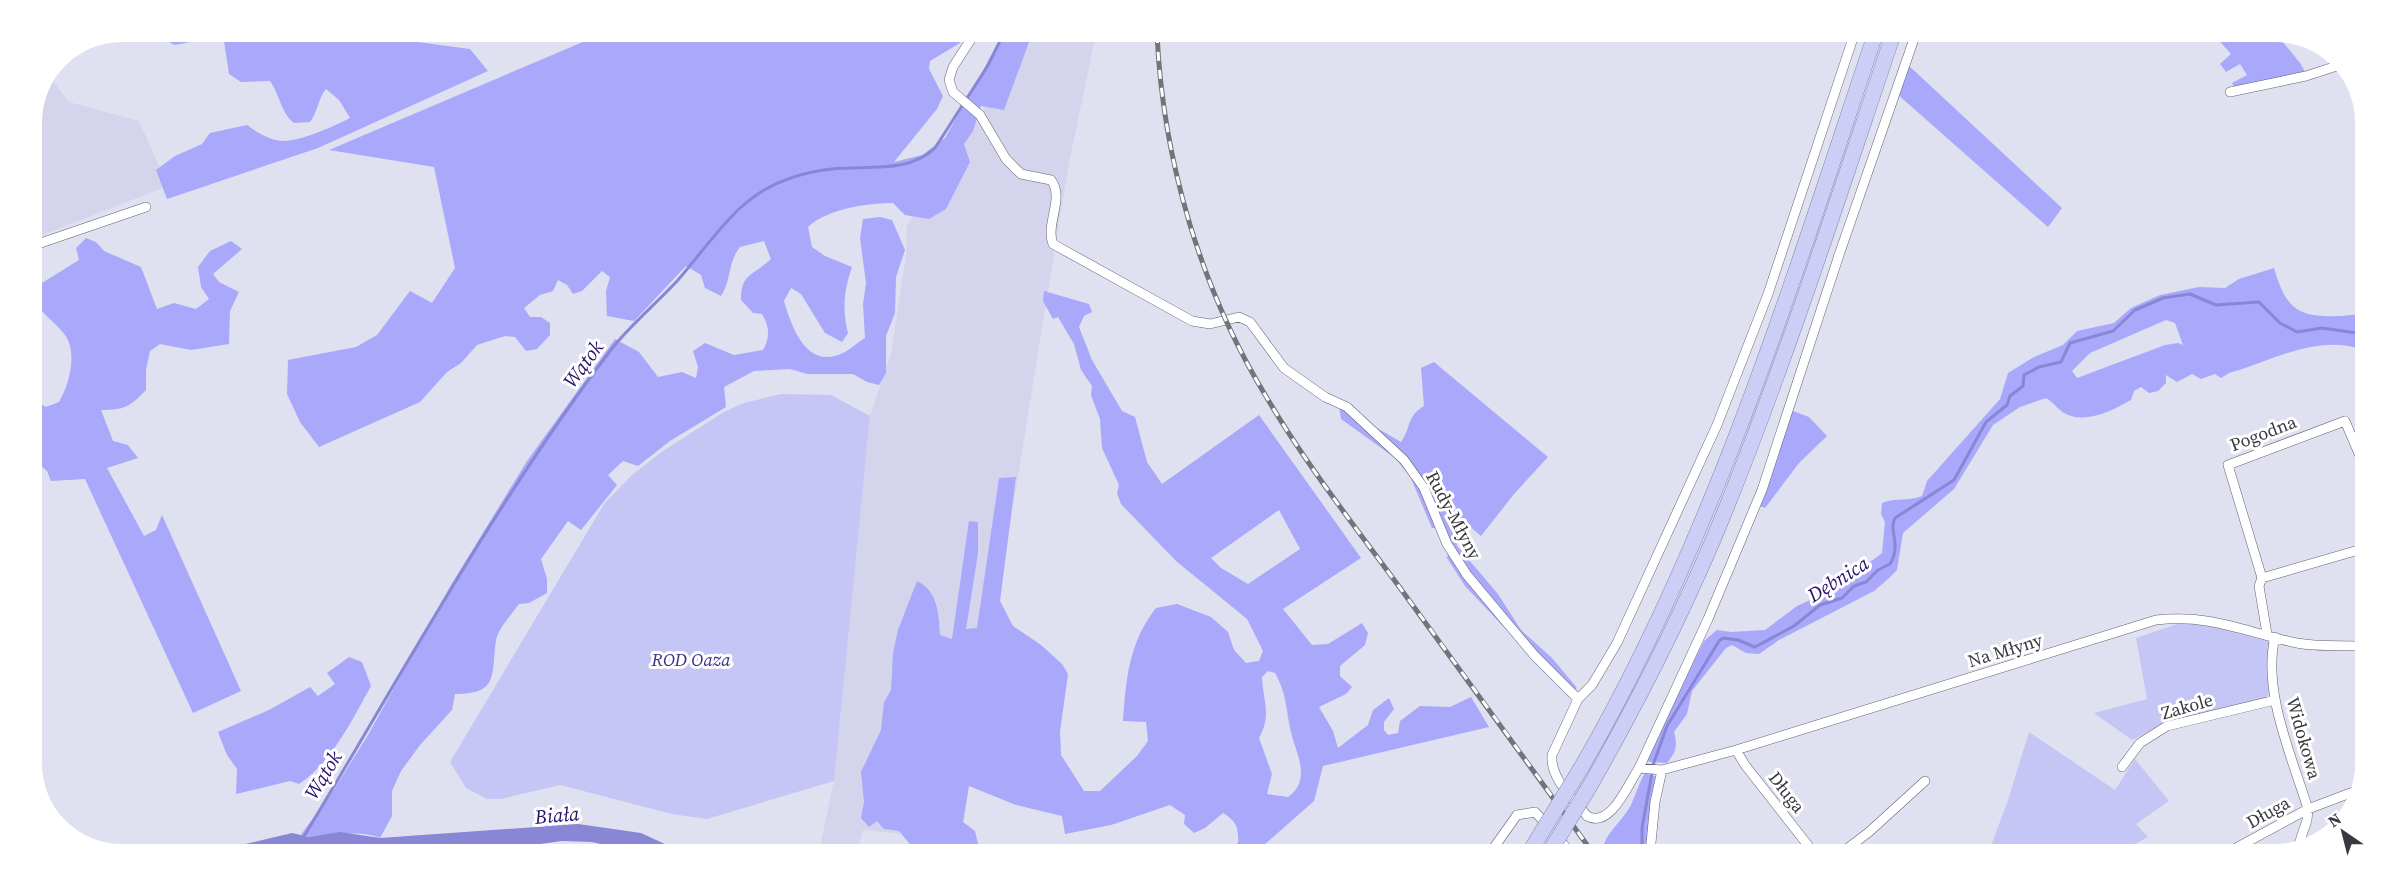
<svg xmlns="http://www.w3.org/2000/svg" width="2397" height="886" font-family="'Source Serif 4',serif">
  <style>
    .built { fill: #d4d5ec }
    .green { fill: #c5c6f5 }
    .forest { fill: #a9a8fa; fill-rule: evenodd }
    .water { fill: #8886d5 }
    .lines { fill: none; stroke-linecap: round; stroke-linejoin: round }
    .stream { stroke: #8886d5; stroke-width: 3 }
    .minor-casing { stroke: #61616f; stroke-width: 10 }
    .primary-casing { stroke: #8384b1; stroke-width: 16 }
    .minor { stroke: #fff; stroke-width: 9 }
    .primary { stroke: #cdcef5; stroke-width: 15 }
    .rail-casing { stroke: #73737c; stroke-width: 5 }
    .rail { stroke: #fff; stroke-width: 3; stroke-dasharray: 9; stroke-linecap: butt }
    .primary-bridge-casing { stroke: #8384b1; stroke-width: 16; stroke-linecap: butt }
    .primary-bridge { stroke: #cdcef5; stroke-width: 15 }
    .labels { text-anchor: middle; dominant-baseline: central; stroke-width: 6; stroke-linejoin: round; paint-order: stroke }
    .street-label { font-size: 18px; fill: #38383e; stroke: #fff }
    .park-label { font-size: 18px; font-style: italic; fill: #3e318d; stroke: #fff }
    .water-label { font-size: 20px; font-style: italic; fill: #28106e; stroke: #fff }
  </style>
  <rect width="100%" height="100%" fill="#dfe0f0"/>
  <path class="built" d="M 1021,34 L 1096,34 L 1069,163 L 968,784 L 962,840 L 863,830 L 858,851 L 819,851 L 834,781 L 870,416 L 891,353 L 906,256 L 907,225 L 926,195 L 950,167 L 985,107 Z
    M 50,77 L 69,102 L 139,121 L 168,186 L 32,239 L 32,117 Z"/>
  <path class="green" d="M 781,394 L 831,395 L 870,416 L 834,781 L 707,819 L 672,814 L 560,785 L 501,799 L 487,799 L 466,788 L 450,762 L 604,504 L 632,475 L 663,451 L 724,412 L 744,403 Z
    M 2177,624 L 2205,624 L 2270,642 L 2271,691 L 2265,700 L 2159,726 L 2132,740 L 2094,713 L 2147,699 L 2136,638 Z
    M 2029,732 L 2115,790 L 2135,759 L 2169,801 L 2136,824 L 2148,837 L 2122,851 L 2123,854 L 1988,854 L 2008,800 Z"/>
  <path class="forest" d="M 155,32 L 369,32 L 372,36 L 470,49 L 488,71 L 318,148 L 167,199 L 156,170 L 175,156 L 202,144 L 210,133 L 247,125 C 256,132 270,140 282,141 C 299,142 335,126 350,118 L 339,100 L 326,89 C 318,99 318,111 310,122 L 294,123 C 281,113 280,95 270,81 L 241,82 L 229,74 L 224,41 C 210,31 207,37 193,41 C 187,43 180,44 174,45 Z
    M 604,33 L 968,33 L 960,43 L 930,61 L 929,69 L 943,96 L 937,109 L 894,162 L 922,155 L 945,138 L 1004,33 L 1032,34 L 1004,110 L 981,106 L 973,131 L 964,144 L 970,162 L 946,209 L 929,219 L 905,215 L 893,203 C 867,203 827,209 808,227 L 812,247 L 825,256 L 852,267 C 844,290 842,310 848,333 L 842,342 L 825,333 L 801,294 L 791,288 L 784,301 C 792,328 807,372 845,352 C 852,348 858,342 865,338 L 863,304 L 866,283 L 860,238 L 863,219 L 880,217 L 892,220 L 905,250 L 896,277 L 895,313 L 886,336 L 886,373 L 879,385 L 867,382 L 853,374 L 807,374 L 790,369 L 754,371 L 724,387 L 726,407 L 670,441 L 638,466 L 623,461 L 608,475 L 617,485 L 581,530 L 568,521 L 541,559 L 547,579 L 547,593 L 529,603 L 519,604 C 512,614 498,629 496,640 C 491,674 500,694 455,694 L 452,710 L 420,745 L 401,771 L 392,791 L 392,816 L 380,838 C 352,827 326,840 300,836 L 333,791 L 368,735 L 451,585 L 527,461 L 615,339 L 639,352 L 658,377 L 682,372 L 696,378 L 698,367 L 693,351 L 705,343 L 734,355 L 763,350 C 770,338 770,327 762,314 L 753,313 L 741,300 C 741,273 753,276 771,259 L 764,241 L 740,247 C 727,264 732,279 721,296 L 705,288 L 701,275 L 686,266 L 634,321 L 607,316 L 606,291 L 610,277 L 602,271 L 582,291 L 573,294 L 567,285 L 558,280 L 553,291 L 540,295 L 524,308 L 530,317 L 541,317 L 550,323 L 550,335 L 537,349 L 526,351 L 515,337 L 505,336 L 477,345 L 461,363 L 447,372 L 420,402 L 319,447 L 300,422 L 287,394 L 288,360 L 356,347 L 377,335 L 410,291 L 432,303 L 455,268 L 434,167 L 329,150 Z
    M 2215,36 L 2278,36 L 2300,63 L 2309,78 L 2236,91 L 2232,83 L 2247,75 L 2240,64 L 2226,72 L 2220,64 L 2231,54 Z
    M 1907,64 L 2062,208 L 2048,227 L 1896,93 Z
    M 86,238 L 96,242 L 104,251 L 141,267 L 157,309 L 174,303 L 196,309 L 209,299 L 201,287 L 198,267 L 210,251 L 231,241 L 242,249 L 213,274 L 219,282 L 239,292 L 230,311 L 229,344 L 191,350 L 160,344 L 150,351 L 146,370 L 146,390 C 130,407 124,410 101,410 L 113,441 L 128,445 L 138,458 L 107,468 L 144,536 L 156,530 L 162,515 L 241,691 L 193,713 L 85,479 L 51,481 L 47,471 L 32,458 L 32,394 L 37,402 L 46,407 L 59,402 C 69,385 78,353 65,335 C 55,321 39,313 32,296 L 37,286 L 79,260 L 76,248 Z
    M 2274,268 C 2285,305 2295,318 2336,316 C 2346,316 2355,313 2364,316 L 2364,350 C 2317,333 2273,361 2229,373 L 2221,378 L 2215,374 L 2201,379 L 2192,374 L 2177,382 L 2166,375 L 2166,383 L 2158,391 L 2149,393 L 2141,387 L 2134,391 L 2131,400 C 2113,410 2089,423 2068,415 C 2061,413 2053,402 2046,398 L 2020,407 L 1993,425 L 1954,489 L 1903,533 L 1897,570 L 1888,579 L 1874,591 L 1779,640 L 1759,654 L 1746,653 L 1732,645 L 1726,648 L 1692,691 L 1687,714 L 1674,732 C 1678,746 1676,752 1667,763 L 1649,762 L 1646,757 L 1704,641 L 1717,630 L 1731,632 L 1765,630 L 1797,606 L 1815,598 L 1830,583 L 1850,578 C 1858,567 1872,562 1882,553 L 1885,522 L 1881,514 L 1882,503 C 1895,497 1908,502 1922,496 L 1927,481 L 2000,399 L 2008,373 L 2034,357 L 2063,345 L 2077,331 L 2114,323 L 2131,308 L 2160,295 L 2199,287 L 2225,288 L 2239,279 ZM 2166,320 L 2175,323 L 2183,345 L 2178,343 L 2165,345 L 2077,378 L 2072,371 L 2090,353 Z
    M 1044,291 L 1089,304 L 1092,312 L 1084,316 L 1079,327 L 1092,360 L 1122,411 L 1135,417 L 1147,462 L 1162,484 L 1259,415 L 1361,558 L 1283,609 L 1312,645 L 1328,644 L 1362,623 L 1368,633 L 1365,645 L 1340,666 L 1340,676 L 1352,687 L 1346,694 L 1319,707 L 1333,731 L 1338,748 L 1368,725 L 1373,710 L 1389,698 L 1394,709 L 1384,722 L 1384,730 L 1388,735 L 1398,733 L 1400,721 L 1420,706 L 1450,707 L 1471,697 L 1489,727 L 1323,766 L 1314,801 L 1256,852 L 1224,852 L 1238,843 C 1239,827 1236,821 1223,813 L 1205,828 L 1194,833 L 1184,824 L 1185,815 L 1170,805 L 1111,825 L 1065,834 L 1062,816 L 1016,805 L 969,786 L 963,822 L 975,831 L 980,852 L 912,851 L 909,843 L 899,831 L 884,829 L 877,821 L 869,827 L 861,818 L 864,802 L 861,772 L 881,730 L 884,702 L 891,690 L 893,653 L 898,630 L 917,581 C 938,590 939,616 940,635 L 952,639 L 969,521 L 978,522 L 978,553 L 966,629 L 977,628 L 999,478 L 1016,477 L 1000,601 L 1013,626 L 1041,645 L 1062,664 L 1068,674 L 1060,732 L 1061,755 L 1084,791 L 1100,791 L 1137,756 L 1148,741 L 1146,722 L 1123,721 C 1126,679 1129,642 1156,608 L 1177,604 L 1211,617 L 1228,632 L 1234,650 L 1246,663 L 1259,661 L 1263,651 L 1247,619 L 1176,561 L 1121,504 L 1117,493 L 1119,485 L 1102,448 L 1100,419 L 1091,395 L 1092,386 L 1081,370 L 1074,344 L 1058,317 L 1053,319 L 1043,301 ZM 1279,510 L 1300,549 L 1248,584 L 1221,568 L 1211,558 ZM 1268,671 L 1275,673 C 1287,694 1286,710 1291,732 C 1294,746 1301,758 1301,773 C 1301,783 1296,792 1288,797 L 1267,794 L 1272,774 L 1259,738 C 1272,715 1263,702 1262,677 Z
    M 1434,362 L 1548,457 L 1514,494 L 1481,536 L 1455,514 L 1452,522 L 1457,546 L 1498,594 L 1521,630 L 1552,658 L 1577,688 L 1572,692 L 1523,642 L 1516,640 L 1465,586 L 1447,558 L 1449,550 L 1440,528 L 1432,528 L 1410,476 L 1395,458 L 1341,419 L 1339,406 L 1401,442 C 1412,426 1406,417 1424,406 L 1421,368 Z
    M 1790,410 L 1809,417 L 1827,436 L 1799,463 L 1765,508 L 1757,505 Z
    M 349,657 L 362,662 L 371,686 C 352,720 332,762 299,784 L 290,781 L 236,794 L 237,769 L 227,755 L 218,732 L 269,710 L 310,687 L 318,696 L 335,684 L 327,673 Z
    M 1645,773 L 1657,777 L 1647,853 L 1609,853 L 1604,844 C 1609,830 1624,819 1631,805 C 1636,794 1639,783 1645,773 Z"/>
  <path class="water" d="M 578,824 L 641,833 L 680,851 L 630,851 L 592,842 L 562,841 L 497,850 L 220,850 L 292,833 L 309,837 L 340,832 L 380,838 Z"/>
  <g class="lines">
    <path class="stream" d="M 1653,765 L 1667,726 L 1719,641 L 1723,638 L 1738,640 L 1755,647 L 1794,626 L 1820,605 L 1842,598 L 1854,586 L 1866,582 L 1878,570 L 1890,564 C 1902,544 1888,531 1895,518 L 1954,480 L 1986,422 L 2007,405 L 2010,396 L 2023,386 L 2024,375 L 2039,367 L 2061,362 L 2070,343 L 2113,331 L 2135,310 L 2163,298 L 2190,294 L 2216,305 L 2259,302 L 2280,323 L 2297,332 L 2322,328 L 2364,334
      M 303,838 C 402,674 494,504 610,351 C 630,325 656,304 678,280 C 698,257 717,230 739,209 C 765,184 796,173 832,169 C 866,165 908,174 935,148 L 987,67 L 1004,33
      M 1642,853 L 1642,828 L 1652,773"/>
    <defs>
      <path id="minor" d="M 975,33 L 953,67 L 949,80 L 953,92 L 980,115 L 1006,159 L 1021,174 L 1051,180 C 1065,198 1045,224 1053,244 L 1192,321 L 1210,324 L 1239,317 L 1250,322 L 1284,368 L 1325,397 L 1347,407 L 1404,460 L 1424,488 L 1447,544 L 1467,575 L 1534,655 L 1578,699 L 1552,755 C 1550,779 1573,798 1587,816 C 1611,829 1628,784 1639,768 L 1662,770 L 1736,750 L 2156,620 C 2212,614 2244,632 2297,643 C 2317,647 2341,645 2362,646
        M 2230,92 L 2306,76 L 2343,64
        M 32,246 L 146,207
        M 2262,578 L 2228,465 L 2345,421 L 2363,463
        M 2267,634 L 2259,586 L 2262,578 L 2362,549
        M 2275,637 C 2262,691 2292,757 2308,809 L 2307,820 L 2298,847
        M 1578,699 L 1592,685 L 1617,643 L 1717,425 L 1768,294 L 1854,35
        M 1736,750 L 1745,765 L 1814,853
        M 2122,767 L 2140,743 L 2167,726 L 2275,700
        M 1639,768 L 1708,619 L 1762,490 L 1839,255 L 1915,36
        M 1557,836 L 1570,853
        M 1490,853 L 1517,815 L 1535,812 L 1548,826
        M 1650,853 L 1655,802 L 1662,770
        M 1840,854 L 1869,832 L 1925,781
        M 2225,854 L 2308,809 L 2361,789"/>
      <path id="primary" d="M 1581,768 C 1714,539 1791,285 1875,35
        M 1591,784 C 1641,696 1687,605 1725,511 C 1788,355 1839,195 1893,35"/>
    </defs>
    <use href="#minor" class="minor-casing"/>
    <use href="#primary" class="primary-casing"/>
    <use href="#minor" class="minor"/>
    <use href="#primary" class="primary"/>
    <defs>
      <path id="rail" d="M 1157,34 C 1163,161 1201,290 1267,398 C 1307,466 1357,529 1403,592 C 1467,679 1530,766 1593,853"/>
    </defs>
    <use href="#rail" class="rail-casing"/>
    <use href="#rail" class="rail"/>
    <defs>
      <path id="primary-bridge" d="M 1532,848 L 1581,768
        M 1549,853 L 1591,784"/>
    </defs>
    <use href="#primary-bridge" class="primary-bridge-casing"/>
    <use href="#primary-bridge" class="primary-bridge"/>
  </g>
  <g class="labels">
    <g class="street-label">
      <text transform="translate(2263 433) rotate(-21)">Pogodna</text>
      <text transform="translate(1454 515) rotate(62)">Rudy-Młyny</text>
      <text transform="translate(2005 650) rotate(-17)">Na Młyny</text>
      <text transform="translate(2187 706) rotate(-16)">Zakole</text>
      <text transform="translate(2304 738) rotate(74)">Widokowa</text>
      <text transform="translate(1787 792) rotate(52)">Długa</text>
      <text transform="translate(2268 812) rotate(-29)">Długa</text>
    </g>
    <g class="park-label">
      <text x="691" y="659">ROD Oaza</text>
    </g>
    <g class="water-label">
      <text transform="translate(583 364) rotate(-54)">Wątok</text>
      <text transform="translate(1838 579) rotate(-32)">Dębnica</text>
      <text transform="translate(323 775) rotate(-59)">Wątok</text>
      <text transform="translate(557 815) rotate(-5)">Biała</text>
    </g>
  </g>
  <path d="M0 0H2397V886H0ZM122 42H2275A80 80 0 0 1 2355 122V764A80 80 0 0 1 2275 844H122A80 80 0 0 1 42 764V122A80 80 0 0 1 122 42Z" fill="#fff" fill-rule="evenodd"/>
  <g transform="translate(2343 832) rotate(325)" stroke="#ffffff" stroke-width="4.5" paint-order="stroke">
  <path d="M0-4.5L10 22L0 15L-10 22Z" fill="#38383e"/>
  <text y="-9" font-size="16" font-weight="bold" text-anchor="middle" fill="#38383e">N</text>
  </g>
</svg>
